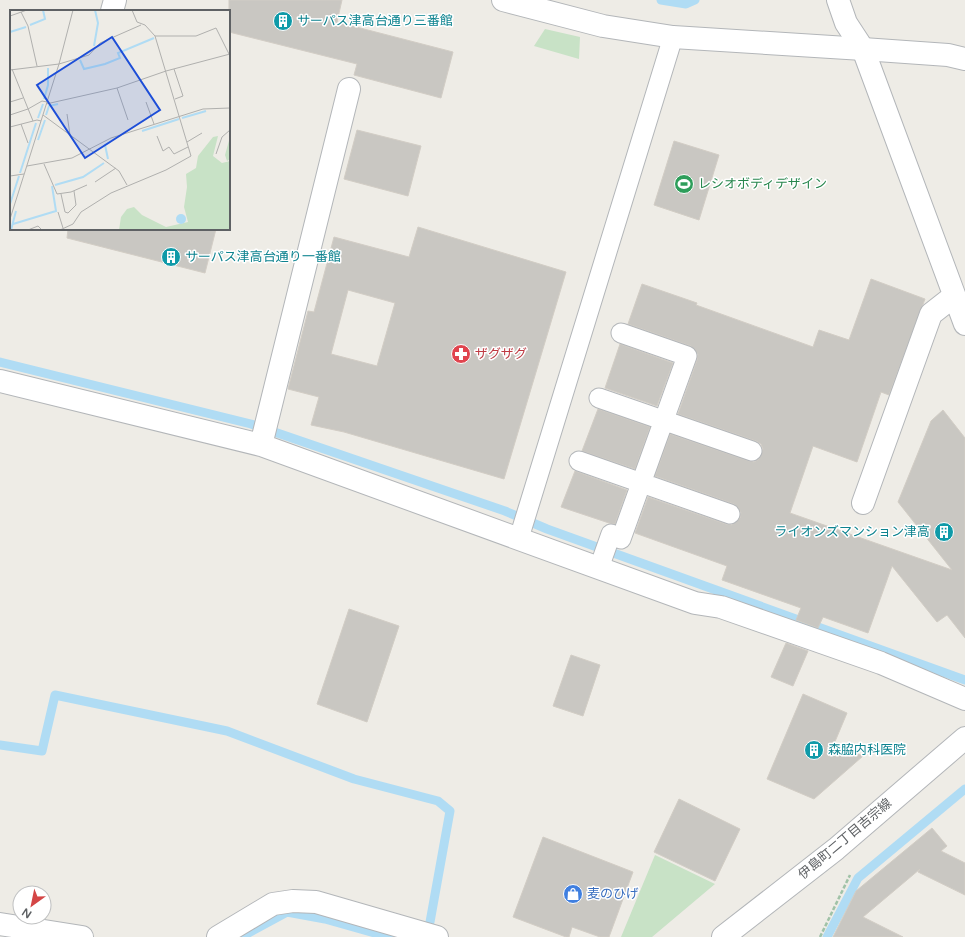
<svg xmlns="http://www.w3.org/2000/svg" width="965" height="937" font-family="'Varela Round','Noto Sans JP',sans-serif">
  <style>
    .green { fill: #c8e2c6 }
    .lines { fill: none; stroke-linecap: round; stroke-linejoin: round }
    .stream { stroke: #b0dcf4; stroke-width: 9 }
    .building { fill: #c9c7c2; stroke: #d2cdc5; fill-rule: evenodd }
    .service-casing { stroke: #b3b6b9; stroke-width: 21 }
    .minor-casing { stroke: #b3b6b9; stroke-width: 24 }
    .tertiary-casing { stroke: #b3b6b9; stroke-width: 24 }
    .path { stroke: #a0c2a7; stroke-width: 2.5; stroke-dasharray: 4 2; stroke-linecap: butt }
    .service { stroke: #fff; stroke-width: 19 }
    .minor { stroke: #fff; stroke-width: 22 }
    .tertiary { stroke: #fff; stroke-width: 22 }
    .labels { text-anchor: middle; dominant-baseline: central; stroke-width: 3; stroke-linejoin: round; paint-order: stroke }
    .culture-label { font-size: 13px; fill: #0d838f; stroke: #fff; text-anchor: start }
    .leisure-label { font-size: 13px; fill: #27864d; stroke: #fff; text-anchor: start }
    .health-label { font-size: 13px; fill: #be3a42; stroke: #fff; text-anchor: start }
    .street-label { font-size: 13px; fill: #5e6164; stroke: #fff }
    .shop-label { font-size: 13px; fill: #366cbe; stroke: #fff; text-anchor: start }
    .inset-river { fill: none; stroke: #b0dcf4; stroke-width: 2 }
    .inset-road { fill: none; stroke: #b0b0ae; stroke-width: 1 }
    .view { fill: #1d4ed8; fill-opacity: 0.15; stroke: #1d4ed8; stroke-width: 2 }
    .inset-edge { fill: none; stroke: #5e6164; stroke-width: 2 }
  </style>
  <rect width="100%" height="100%" fill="#eeece6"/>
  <path class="green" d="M 545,29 L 580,37 L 579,59 L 534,46 Z
    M 655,855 L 715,884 L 652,937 L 621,937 Z"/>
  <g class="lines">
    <path class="stream" d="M 661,0 L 686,4 L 695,0
      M 0,362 L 251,424 L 505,511 L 547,529 L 965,680
      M 0,745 L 42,751 L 55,695 L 227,731 L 354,779 L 438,801 L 450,811 L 430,922
      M 241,937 L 287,912 L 325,919 L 389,937
      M 827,937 L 858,878 L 965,789"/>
  </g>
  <path class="building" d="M 229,0 L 342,0 L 337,22 L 453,52 L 441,98 L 354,75 L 357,64 L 229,32 Z
    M 357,130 L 421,146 L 408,196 L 344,179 Z
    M 674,141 L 719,155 L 699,220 L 654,205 Z
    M 418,227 L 566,272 L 504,479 L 344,432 L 311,425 L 319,397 L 288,389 L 308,311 L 314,312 L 334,237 L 409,257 ZM 348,290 L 395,303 L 377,366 L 331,354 Z
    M 68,229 L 216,229 L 205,273 L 67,238 Z
    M 871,279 L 925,299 L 889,395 L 881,392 L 857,462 L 813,446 L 790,513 L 952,570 L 898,502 L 931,421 L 943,410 L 965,438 L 965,638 L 947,615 L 937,622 L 892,566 L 868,633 L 823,617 L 818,628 L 796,620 L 801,608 L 722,580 L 727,566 L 635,533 L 648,497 L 726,524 L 732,525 L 740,518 L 741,512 L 734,504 L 655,476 L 670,434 L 749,461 L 754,462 L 759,459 L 763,449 L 761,444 L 756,441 L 678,414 L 697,360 L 698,354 L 691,346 L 628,324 L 642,284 L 697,303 L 696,305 L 813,347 L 819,330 L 849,340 Z
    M 620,344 L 673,363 L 657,406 L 605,388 Z
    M 598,409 L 650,427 L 635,469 L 582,451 Z
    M 575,471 L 627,490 L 615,524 L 609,523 L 561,507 Z
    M 349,609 L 399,626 L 367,722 L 317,704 Z
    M 786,643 L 808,651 L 793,686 L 771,677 Z
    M 571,655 L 600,665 L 583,716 L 553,706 Z
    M 803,694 L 847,713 L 834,744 L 863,756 L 814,799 L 767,779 Z
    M 679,799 L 740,829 L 715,881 L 654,852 Z
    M 932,828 L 947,846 L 941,851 L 965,863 L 965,895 L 918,872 L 920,869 L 863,917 L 903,937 L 833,937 L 856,891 Z
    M 543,837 L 633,872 L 609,937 L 600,937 L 572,927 L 569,937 L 566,937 L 513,917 Z"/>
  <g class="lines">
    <defs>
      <path id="service" d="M 599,398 L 752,451
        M 579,461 L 730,514
        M 519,538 L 673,37
        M 599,568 L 611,534 L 621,539 L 687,356 L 621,333"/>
      <path id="minor" d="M 838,0 L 846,23 L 863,49 L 965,324
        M 112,11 L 115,0
        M 0,381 L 261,445 L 695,603 L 721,607 L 881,663 L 965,699
        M 261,445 L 349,89
        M 863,503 L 931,314 L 954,296
        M 0,924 L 82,937
        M 218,937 L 273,904 L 293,901 L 316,902 L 437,937"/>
      <path id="tertiary" d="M 503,0 L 603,26 L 673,37 L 863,49 L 948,55 L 965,59
        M 723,937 L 836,849 L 965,738"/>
    </defs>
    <use href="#service" class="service-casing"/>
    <use href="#minor" class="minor-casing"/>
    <use href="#tertiary" class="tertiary-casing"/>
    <path class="path" d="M 820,937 L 850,875"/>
    <use href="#service" class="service"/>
    <use href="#minor" class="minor"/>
    <use href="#tertiary" class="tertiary"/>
  </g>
  <defs>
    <symbol id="building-disc" viewBox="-11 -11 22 22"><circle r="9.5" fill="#0f9aa8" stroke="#fff"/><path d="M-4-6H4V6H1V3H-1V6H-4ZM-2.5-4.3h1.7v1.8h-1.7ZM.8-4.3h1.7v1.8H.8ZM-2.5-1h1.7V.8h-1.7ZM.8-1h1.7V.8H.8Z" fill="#fff"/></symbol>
    <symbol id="stadium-disc" viewBox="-11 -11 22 22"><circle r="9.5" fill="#2e9e5b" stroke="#fff"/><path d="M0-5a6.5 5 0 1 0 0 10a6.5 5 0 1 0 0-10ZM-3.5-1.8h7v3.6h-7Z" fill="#fff"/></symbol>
    <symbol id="pharmacy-disc" viewBox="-11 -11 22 22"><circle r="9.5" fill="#e0444e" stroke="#fff"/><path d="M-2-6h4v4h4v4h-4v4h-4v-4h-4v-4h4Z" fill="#fff"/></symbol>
    <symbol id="shop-disc" viewBox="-11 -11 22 22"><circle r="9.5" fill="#3f7fe0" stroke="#fff"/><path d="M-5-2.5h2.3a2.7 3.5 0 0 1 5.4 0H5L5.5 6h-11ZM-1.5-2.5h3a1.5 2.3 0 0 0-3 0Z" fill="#fff"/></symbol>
  </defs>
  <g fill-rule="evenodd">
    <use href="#building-disc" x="272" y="10" width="22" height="22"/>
    <use href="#stadium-disc" x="673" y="173" width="22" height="22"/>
    <use href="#building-disc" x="160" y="246" width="22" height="22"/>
    <use href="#pharmacy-disc" x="450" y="343" width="22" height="22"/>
    <use href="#building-disc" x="933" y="521" width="22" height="22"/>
    <use href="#building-disc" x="803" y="739" width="22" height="22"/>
    <use href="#shop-disc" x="562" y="883" width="22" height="22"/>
  </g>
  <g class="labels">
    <g class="culture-label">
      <text x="297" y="21">サーパス津高台通り三番館</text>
      <text x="185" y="257">サーパス津高台通り一番館</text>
      <text x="930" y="532" text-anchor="end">ライオンズマンション津高</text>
      <text x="828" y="750">森脇内科医院</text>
    </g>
    <g class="leisure-label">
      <text x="698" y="184">レシオボディデザイン</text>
    </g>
    <g class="health-label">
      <text x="475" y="354">ザグザグ</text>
    </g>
    <g class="street-label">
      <text transform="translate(845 839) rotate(-40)">伊島町二丁目吉宗線</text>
    </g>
    <g class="shop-label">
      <text x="587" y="894">麦のひげ</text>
    </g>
  </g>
  <g transform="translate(10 10)">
    <rect width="220" height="220" fill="#eeece6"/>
    <path d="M 208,126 L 203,146 L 212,153 L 220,151 L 220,220 L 109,220 L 111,207 L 117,199 L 124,197 L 132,205 L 156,217 L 178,212 L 174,197 L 177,177 L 176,164 L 186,158 L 188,146 L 203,127 ZM 220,127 L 220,149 L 217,151 L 215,145 Z" fill="#c8e2c6"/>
    <path d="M166 209a5 5 0 1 1 10 0a5 5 0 1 1-10 0Z" fill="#b0dcf4"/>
    <path class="inset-river" d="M 20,15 L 35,9 L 33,0M 0,22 L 16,17M 84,36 L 88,13 L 85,0M 70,50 L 74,59 L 95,54 L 110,48 L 108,43 L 144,28M 34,89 L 38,75 L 38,58M 36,105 L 39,96 L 48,94M 28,108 L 33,94M 172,108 L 196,101M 132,121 L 169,109M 28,130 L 35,110M 98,149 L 95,135 L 100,132M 10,163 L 26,113M 45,175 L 73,167 L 94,153M 0,194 L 9,166M 3,214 L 46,201 L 42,176M 1,220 L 6,201"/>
    <path class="inset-road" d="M 11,2 L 18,16 L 27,56M 0,6 L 17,0M 145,26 L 186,26 L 206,18 L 219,44M 2,59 L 23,111M 164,59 L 173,86 L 165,89M 0,60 L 49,54 L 79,45 L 90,33 L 131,15M 107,78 L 118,110M 0,92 L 13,88M 136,92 L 144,114M 36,94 L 107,78 L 156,61 L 220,44M 57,104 L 60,125M 0,105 L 18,99 L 32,91 L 37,92M 33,105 L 109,161 L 117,175M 11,114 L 18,133M 0,117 L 27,110 L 31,111M 147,126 L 153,141 L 159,137 L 164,144 L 178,137M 177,132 L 192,123M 206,144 L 212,127 L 220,120M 34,154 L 47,184 L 61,182 L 77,175M 17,156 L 62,148 L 101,128 L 193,99 L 220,98M 0,166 L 14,164M 85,172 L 106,158M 51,184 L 55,202 L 58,203 L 66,195 L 64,181M 48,202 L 53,218M 0,209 L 49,54 L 63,0M 18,220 L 28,216 L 32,220M 50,220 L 63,214 L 71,202 L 101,183 L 156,160 L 181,146 L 145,26 L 135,15 L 127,12 L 122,0"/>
    <path class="view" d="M 102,27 L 150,100 L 75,148 L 27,75 Z"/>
    <rect width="220" height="220" class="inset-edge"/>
  </g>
  <g transform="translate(32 905) rotate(213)"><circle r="19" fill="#ffffff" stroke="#bfc0c1"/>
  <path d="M0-3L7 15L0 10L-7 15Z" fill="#d44646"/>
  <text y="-6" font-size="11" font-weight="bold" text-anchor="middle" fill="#5e6164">N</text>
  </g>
</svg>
